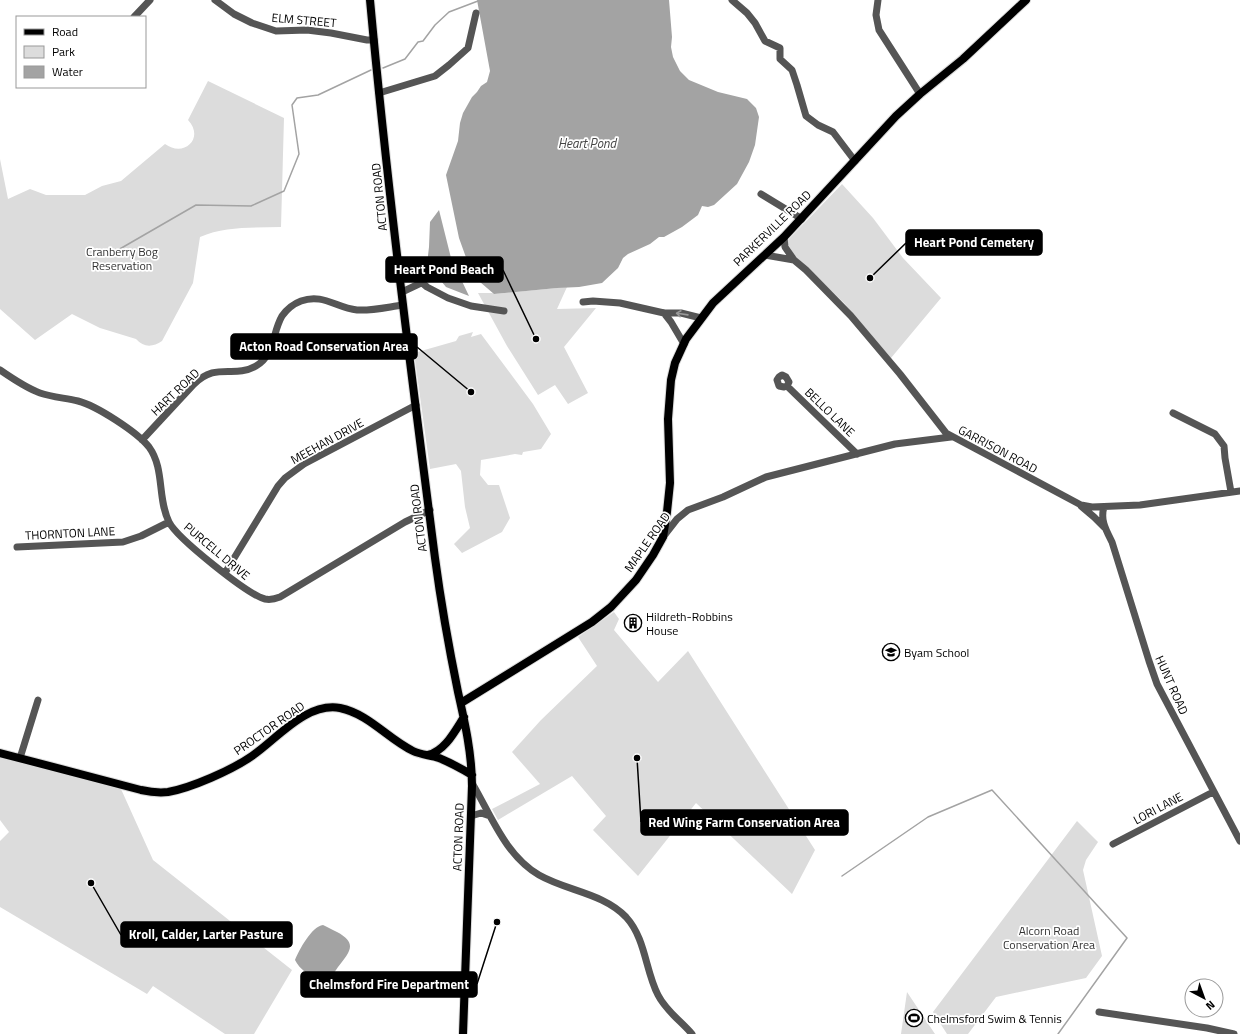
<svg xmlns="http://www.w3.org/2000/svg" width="1240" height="1034" font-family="'Titillium Web',sans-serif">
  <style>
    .green { fill: #dcdcdc }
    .water { fill: #a3a3a3 }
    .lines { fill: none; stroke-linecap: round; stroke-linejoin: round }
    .stream { stroke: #a3a3a3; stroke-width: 1.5 }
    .major-casing { stroke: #dbdbdb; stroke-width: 10 }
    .minor { stroke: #555; stroke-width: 7 }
    .major { stroke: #000; stroke-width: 8 }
    .oneway { stroke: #999 }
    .labels { text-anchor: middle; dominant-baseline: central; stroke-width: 3.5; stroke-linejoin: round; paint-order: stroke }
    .street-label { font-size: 12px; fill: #000; stroke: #fff }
    .park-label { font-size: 12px; fill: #333; stroke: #fff }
    .poi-label { font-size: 12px; fill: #000; stroke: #fff; text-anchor: start }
    .water-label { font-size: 13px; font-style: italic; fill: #444; stroke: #fff }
    .leader { fill: none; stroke: #000; stroke-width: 1.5 }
    .callout-dot { fill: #000; stroke: #fff; stroke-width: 1.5 }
    .callout { fill: #000; stroke: #000; stroke-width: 1.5 }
    .callout-label { font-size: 13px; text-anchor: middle; font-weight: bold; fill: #fff }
  </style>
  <rect width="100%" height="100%" fill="#fff"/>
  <path class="green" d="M 208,81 L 284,118 L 281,227 C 254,228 225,226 200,237 L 193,283 L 162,341 C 153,347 144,348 136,339 L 100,328 L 72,314 L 35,340 L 0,309 L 0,159 L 8,199 L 30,189 L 46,195 L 85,195 L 102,186 L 121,181 L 165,144 C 184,158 205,138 188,120 Z
    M 842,184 L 873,218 L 903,258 L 941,298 L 891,358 L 844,303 L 795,256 L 787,243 L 788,240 Z
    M 567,287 L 557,309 L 596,308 L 564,347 L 588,393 L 568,404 L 555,385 L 538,395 L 507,346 L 478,293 L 492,293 L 495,294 Z
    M 473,332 L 471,337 L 481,334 L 533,404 L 551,434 L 541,449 L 523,452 L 522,455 L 515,454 L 481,460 L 480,475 L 488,485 L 499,485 L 510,518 L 502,532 L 462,553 L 454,544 L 470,528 L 465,507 L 461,471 L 456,464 L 430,469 L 414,353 L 456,341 L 459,336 Z
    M 614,612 L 619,619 L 614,630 L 658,682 L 688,651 L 815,850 L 792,894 L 696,803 L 638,876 L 593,830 L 606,816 L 572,776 L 498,820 L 492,809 L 540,784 L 512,752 L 541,720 L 597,666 L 578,637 Z
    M 0,756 L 121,789 L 153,860 L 292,970 L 254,1034 L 225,1034 L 153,986 L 147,994 L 0,907 L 0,841 L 9,832 L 0,820 Z
    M 1077,821 L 1098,842 L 1086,860 L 1083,870 L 1102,956 L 1086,978 L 996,997 L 968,1034 L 947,1034 L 933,1012 Z
    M 907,992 L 935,1034 L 901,1034 Z"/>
  <path class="water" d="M 477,0 L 669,0 L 672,37 L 671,47 L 673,57 L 680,71 L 689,80 L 718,92 L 747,99 L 756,108 L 759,117 L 755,145 L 749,162 L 737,184 L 714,205 L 708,207 L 702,206 L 698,215 L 682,227 L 664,237 L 659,237 L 650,244 L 628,254 L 623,258 L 618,268 L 602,283 L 579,287 L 557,288 L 494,294 L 480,282 L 468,263 L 459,238 L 446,175 L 458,141 L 460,123 L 463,113 L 472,97 L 477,92 L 481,86 L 487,82 L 490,71 Z
    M 439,210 L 451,258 L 469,296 L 446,287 L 427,264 L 429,247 L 430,222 Z
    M 323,925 C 328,927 332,930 337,932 C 358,943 350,952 338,967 C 334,973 330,980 321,981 C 312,978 299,969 295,960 C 299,950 312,926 323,925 Z"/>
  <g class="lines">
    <path class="stream" d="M 383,68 L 405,59 L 418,42 L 423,41 L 435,25 L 449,12 L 478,1
      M 118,250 L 196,205 L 251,206 L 284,191 L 299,154 L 292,105 L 297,98 L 318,95 L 371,70
      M 842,876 L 928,817 L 992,790 L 1127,938 L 1058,1034"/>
    <defs>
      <path id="major" d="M 370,0 C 387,186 411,372 435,558 C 441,603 449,648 458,692 C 465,723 472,754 472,786 L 463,1034
        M 461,703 L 592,622 L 611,607 L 636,580 L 653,555 L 663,537 L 667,512 L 670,483 L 668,419 L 671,380 L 675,363 L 686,339 L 713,303 L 784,237 L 896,116 L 920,94 L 963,59 L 1026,0
        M 0,753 L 141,790 C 150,792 159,793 168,792 C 191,788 232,770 252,756 C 277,739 306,702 340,708 C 369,714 388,739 413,751 C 421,755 431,755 439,758 C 451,763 462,769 472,775
        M 428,755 C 445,751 455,731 464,717"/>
    </defs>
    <use href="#major" class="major-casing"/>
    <path class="minor" d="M 215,0 L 234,14 L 252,23 L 276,31 L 307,30 L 331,33 L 367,40 L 374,40
      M 732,0 L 747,13 L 755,23 L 765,41 L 780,48 L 780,59 L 792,70 L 797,85 L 806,116 L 818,125 L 833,132 L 855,161
      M 878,0 L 876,15 L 879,30 L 920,94
      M 134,17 L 150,0
      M 379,93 L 435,76 L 449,65 L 468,48 L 476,13
      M 761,194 L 802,219
      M 784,237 L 785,247 L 794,260
      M 765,255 L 794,260 L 806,270 L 851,316 L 900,374 L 946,433 L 1081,505 L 1092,507 L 1140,505 L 1240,491
      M 399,266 L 413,275 L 427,287 L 448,298 L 471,306 L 504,311
      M 402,292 L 421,283
      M 583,302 L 593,301 L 620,303 L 664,313 L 681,313 L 701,318
      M 664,313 L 671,322 L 684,344
      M 0,370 C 13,379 26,388 40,393 C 52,397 65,398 78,401 C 97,406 137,432 149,447 C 165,469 157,498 169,522 C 177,538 248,595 265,599 C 270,600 275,599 280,597 L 405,522 L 430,510
      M 787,386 L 784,387 L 779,386 L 777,380 L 779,377 L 782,375 L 786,377 L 789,382 L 787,386 L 857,454
      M 1173,413 L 1215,434 L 1224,446 L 1225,458 L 1231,492
      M 142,440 L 193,385 C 217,361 233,379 256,366 C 275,355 272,333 282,316 C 287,309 293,304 301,301 C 323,293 336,308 357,310 C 372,311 388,307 403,305
      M 1081,506 L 1094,517 L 1104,527
      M 1104,507 C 1100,520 1106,530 1112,542 L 1149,661 L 1157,684 L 1240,841
      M 663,537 L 677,519 L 688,510 L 723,497 L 766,477 L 895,444 L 951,437
      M 17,547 L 123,542 L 141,536 L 169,522
      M 225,573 L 278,486 L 285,478 L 304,464 L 416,405
      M 20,758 L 38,700
      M 472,783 C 491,815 505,855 539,875 C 567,891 603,893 626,917 C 646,939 645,970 658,995 C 666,1011 681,1021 692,1034
      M 471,816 L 481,813 L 490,816
      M 1113,844 L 1213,792
      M 1099,1012 L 1207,1028 L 1234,1034"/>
    <use href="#major" class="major"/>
  </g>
  <defs><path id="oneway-shaft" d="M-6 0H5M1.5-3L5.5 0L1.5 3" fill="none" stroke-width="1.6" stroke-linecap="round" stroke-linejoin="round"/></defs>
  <use class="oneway" href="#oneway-shaft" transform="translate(682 314) rotate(-172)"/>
  <defs>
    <symbol id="building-ring" viewBox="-11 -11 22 22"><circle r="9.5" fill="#fff" stroke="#000" stroke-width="1.5"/><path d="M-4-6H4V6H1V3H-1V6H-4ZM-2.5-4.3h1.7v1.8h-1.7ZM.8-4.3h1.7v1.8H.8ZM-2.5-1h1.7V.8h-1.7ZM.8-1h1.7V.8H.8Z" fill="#000"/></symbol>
    <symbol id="school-ring" viewBox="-11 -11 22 22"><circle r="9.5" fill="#fff" stroke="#000" stroke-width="1.5"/><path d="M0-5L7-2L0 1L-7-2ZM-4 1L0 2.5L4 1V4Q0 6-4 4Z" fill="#000"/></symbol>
    <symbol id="stadium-ring" viewBox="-11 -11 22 22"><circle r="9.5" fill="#fff" stroke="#000" stroke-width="1.5"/><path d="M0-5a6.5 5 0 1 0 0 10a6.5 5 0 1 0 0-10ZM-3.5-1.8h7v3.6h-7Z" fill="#000"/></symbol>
  </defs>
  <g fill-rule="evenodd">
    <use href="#building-ring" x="623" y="613" width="20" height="20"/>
    <use href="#school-ring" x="881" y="642" width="20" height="20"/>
    <use href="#stadium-ring" x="904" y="1008" width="20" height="20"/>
  </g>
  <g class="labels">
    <g class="street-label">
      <text transform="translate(304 20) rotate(5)">ELM STREET</text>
      <text transform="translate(379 197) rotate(-96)">ACTON ROAD</text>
      <text transform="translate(772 228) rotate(-44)">PARKERVILLE ROAD</text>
      <text transform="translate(175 392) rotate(-44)">HART ROAD</text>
      <text transform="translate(830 412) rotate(44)">BELLO LANE</text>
      <text transform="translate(327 441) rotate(-29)">MEEHAN DRIVE</text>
      <text transform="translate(998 449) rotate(28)">GARRISON ROAD</text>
      <text transform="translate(418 518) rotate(-97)">ACTON ROAD</text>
      <text transform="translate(70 533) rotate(-3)">THORNTON LANE</text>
      <text transform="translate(647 542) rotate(-55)">MAPLE ROAD</text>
      <text transform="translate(217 551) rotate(40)">PURCELL DRIVE</text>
      <text transform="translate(1172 685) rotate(66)">HUNT ROAD</text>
      <text transform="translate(269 728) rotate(-35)">PROCTOR ROAD</text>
      <text transform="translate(1158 808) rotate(-28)">LORI LANE</text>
      <text transform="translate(458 837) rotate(-88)">ACTON ROAD</text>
    </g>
    <g class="park-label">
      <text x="122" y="251">Cranberry Bog<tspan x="122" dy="14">Reservation</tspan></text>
      <text x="1049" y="930">Alcorn Road<tspan x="1049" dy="14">Conservation Area</tspan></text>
    </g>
    <g class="poi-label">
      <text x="646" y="616">Hildreth-Robbins<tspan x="646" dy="14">House</tspan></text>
      <text x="904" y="652">Byam School</text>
      <text x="927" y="1018">Chelmsford Swim &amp; Tennis</text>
    </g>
    <g class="water-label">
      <text x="587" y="143">Heart Pond</text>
    </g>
  </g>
  <path class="leader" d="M870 278L906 243M536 339L503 270M471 392L417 347M637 758L641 822M91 883L121 935M497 922L477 984"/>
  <g class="callout-dot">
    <circle cx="870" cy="278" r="4"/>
    <circle cx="536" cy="339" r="4"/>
    <circle cx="471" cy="392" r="4"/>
    <circle cx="637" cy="758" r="4"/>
    <circle cx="91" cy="883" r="4"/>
    <circle cx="497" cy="922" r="4"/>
  </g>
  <g class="callout">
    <rect x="906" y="230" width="136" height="25" rx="4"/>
    <rect x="386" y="257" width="117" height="25" rx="4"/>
    <rect x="231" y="334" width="186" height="25" rx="4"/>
    <rect x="641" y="810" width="207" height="25" rx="4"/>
    <rect x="121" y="922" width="171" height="25" rx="4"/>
    <rect x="301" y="972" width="176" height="25" rx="4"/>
  </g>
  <g class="callout-label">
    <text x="974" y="247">Heart Pond Cemetery</text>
    <text x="444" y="274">Heart Pond Beach</text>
    <text x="324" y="351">Acton Road Conservation Area</text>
    <text x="744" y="827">Red Wing Farm Conservation Area</text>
    <text x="206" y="939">Kroll, Calder, Larter Pasture</text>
    <text x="389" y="989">Chelmsford Fire Department</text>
  </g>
  <rect x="16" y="16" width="130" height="72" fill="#ffffff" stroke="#999999"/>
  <rect x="24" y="29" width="20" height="6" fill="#000000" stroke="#999999"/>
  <text x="52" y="36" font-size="12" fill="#000000">Road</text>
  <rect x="24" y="46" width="20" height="12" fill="#dcdcdc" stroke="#999999"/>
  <text x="52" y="56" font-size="12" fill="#000000">Park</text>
  <rect x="24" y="66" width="20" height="12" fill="#a3a3a3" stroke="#999999"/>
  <text x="52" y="76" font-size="12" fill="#000000">Water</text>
  <g transform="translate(1204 998) rotate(139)"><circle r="19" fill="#ffffff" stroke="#999999"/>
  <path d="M0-3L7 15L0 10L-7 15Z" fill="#000000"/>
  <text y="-6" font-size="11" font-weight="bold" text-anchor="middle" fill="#000000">N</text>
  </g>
</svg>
